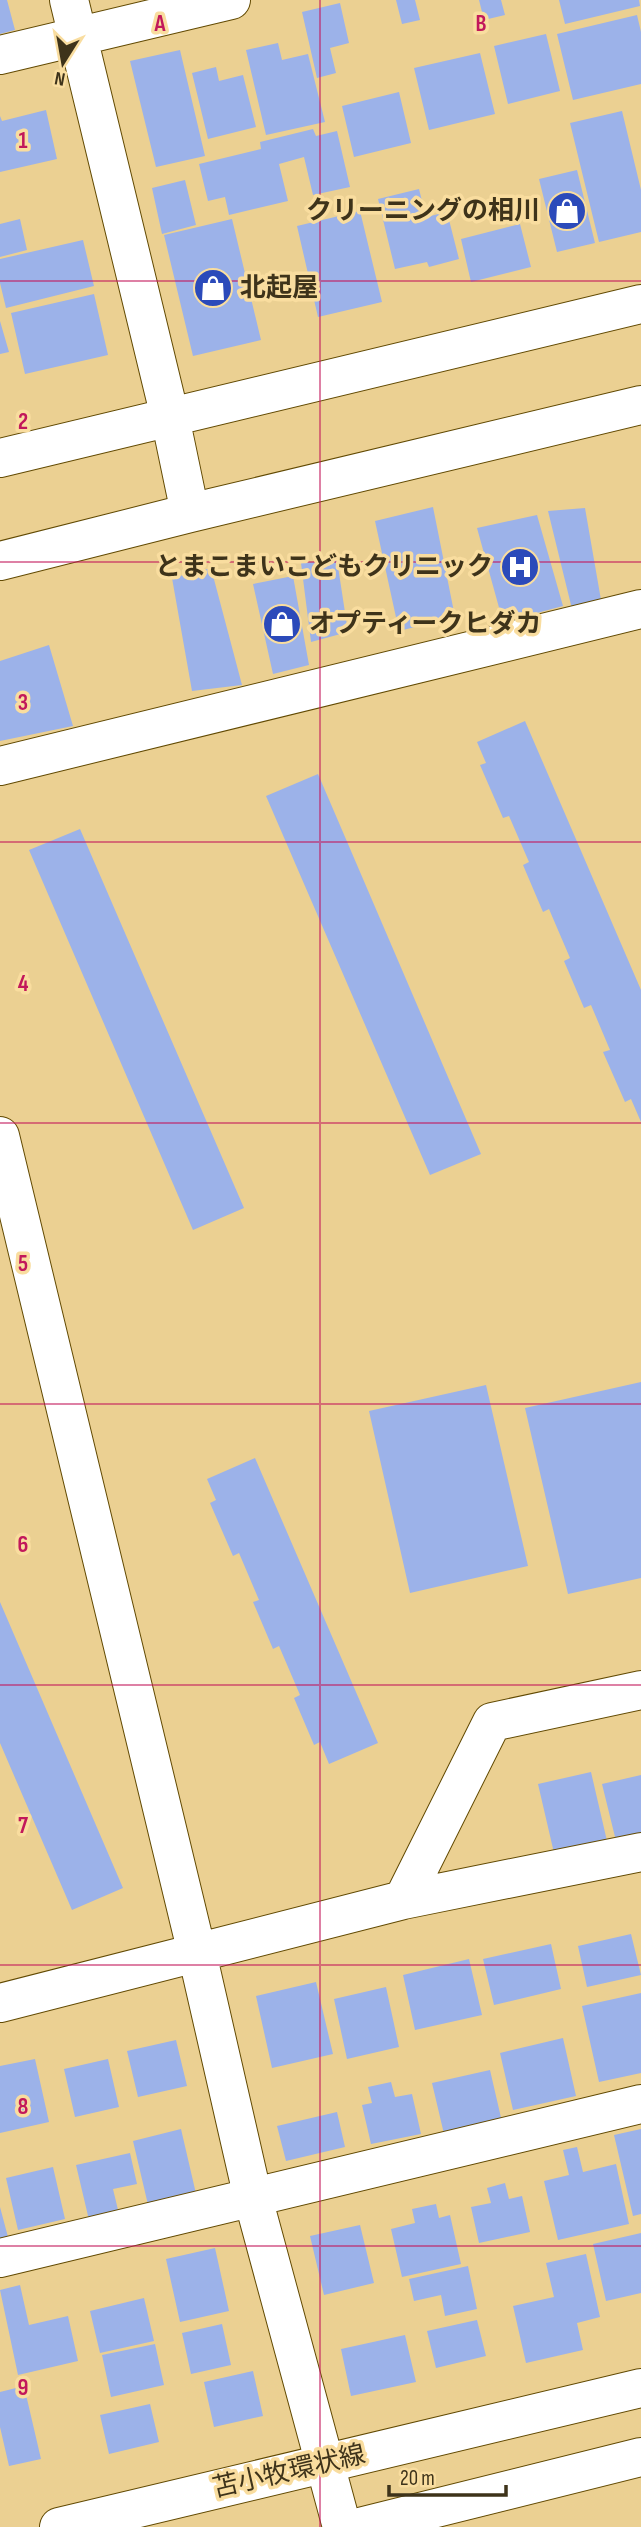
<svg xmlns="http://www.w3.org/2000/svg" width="641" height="2527" font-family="'Sofia Sans Condensed','Noto Sans JP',sans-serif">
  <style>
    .building { fill: #9cb2e9 }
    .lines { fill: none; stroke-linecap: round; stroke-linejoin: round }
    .minor-casing { stroke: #624a03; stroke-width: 40 }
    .major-casing { stroke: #624a03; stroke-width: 40 }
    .minor { stroke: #fff; stroke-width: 38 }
    .major { stroke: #fff; stroke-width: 38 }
    .grid { fill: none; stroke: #c2185b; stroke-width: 2; stroke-opacity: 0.55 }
    .labels { text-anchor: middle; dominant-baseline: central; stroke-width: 7; stroke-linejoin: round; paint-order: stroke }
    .poi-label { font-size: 26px; font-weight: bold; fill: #3e331a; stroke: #f9dd9f; text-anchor: end }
    .street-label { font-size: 26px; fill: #3e331a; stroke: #f9dd9f }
    .grid-label { font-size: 23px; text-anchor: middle; font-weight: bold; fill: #c2185b; stroke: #f9dd9f; stroke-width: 7; stroke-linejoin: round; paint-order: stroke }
  </style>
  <rect width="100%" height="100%" fill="#ebd092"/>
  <path class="building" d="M 0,0 L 7,0 L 15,30 L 0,34 Z
    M 396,0 L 415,0 L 420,20 L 402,24 Z
    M 479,0 L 501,0 L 505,15 L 484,20 Z
    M 559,0 L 639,0 L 640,6 L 565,24 Z
    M 340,3 L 349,43 L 330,48 L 336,73 L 317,78 L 302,12 Z
    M 637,15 L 641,32 L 641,84 L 573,100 L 557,34 Z
    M 546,34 L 560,91 L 508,104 L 494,46 Z
    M 278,43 L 282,60 L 308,54 L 325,122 L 266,135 L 246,50 Z
    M 180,50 L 205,156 L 156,167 L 130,61 Z
    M 480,53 L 495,114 L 429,130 L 414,68 Z
    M 216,67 L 219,81 L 243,75 L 256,127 L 208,139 L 192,73 Z
    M 399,92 L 411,143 L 354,157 L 342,106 Z
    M 46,110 L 57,159 L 0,172 L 0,116 L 2,121 Z
    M 622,111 L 641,190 L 641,232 L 599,242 L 570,123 Z
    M 313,129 L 316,136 L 337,131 L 350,187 L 313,195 L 304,157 L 279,164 L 288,201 L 229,215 L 225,197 L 208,201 L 199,164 L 261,149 L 260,142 Z
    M 577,170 L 595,243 L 557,252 L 539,179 Z
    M 185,180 L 196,225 L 162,234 L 152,188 Z
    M 419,189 L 426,217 L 447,212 L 459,259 L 429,267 L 427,262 L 395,269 L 378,199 Z
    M 360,211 L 382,302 L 318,317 L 297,226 Z
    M 20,219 L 27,250 L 0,257 L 0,224 Z
    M 232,219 L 261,340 L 193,356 L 164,235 Z
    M 520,224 L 531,267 L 471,282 L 461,239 Z
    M 83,240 L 94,286 L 6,308 L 0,283 L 0,259 Z
    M 94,294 L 108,355 L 25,374 L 11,313 Z
    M 0,321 L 9,352 L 0,354 Z
    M 433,507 L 455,617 L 399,631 L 375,521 Z
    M 585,508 L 601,600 L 572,609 L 548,511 Z
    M 537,515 L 563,606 L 503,622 L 477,528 Z
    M 337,560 L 348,632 L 311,642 L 301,563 Z
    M 211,568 L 242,685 L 192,691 L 172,578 Z
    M 293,576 L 309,665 L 273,674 L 253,584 Z
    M 49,645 L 73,726 L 0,741 L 0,661 Z
    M 525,721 L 641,990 L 641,1122 L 631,1099 L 625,1102 L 603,1052 L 610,1050 L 591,1005 L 584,1008 L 564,961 L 570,958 L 549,909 L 543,912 L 523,865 L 529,862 L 509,816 L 503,818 L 480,765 L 486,763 L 477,742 Z
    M 318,774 L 481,1154 L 430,1175 L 266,796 Z
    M 80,829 L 244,1208 L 193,1230 L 29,850 Z
    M 641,1382 L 641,1578 L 568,1594 L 525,1408 Z
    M 486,1385 L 528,1566 L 410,1593 L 369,1411 Z
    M 255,1458 L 378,1743 L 329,1764 L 320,1742 L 314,1745 L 294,1698 L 300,1695 L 279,1646 L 273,1649 L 253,1602 L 259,1600 L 239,1553 L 233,1556 L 210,1503 L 216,1500 L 207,1479 Z
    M 0,1602 L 123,1888 L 72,1910 L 0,1743 Z
    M 591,1772 L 607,1841 L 554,1853 L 538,1784 Z
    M 641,1775 L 641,1835 L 616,1841 L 602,1784 Z
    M 631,1934 L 641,1975 L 587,1987 L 578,1946 Z
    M 551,1944 L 561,1989 L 494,2005 L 483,1959 Z
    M 469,1959 L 482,2015 L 415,2030 L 403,1975 Z
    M 316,1982 L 333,2054 L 272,2068 L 256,1996 Z
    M 386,1987 L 399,2047 L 347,2059 L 334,1999 Z
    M 641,1993 L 641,2073 L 599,2082 L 582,2006 Z
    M 563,2038 L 576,2096 L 513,2110 L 500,2053 Z
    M 176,2040 L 187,2086 L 138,2097 L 127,2051 Z
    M 35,2059 L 49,2122 L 0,2133 L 0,2066 Z
    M 108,2059 L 119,2107 L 75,2117 L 64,2069 Z
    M 490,2070 L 502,2122 L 444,2134 L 432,2083 Z
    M 391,2082 L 395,2097 L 412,2094 L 421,2134 L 371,2144 L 362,2105 L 372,2103 L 368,2087 Z
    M 337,2112 L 345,2147 L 286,2161 L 277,2126 Z
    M 181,2129 L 197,2198 L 149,2209 L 133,2141 Z
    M 641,2129 L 641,2214 L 633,2216 L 614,2135 Z
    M 577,2147 L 583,2172 L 616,2164 L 629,2224 L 558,2240 L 544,2181 L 569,2175 L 563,2150 Z
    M 130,2153 L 137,2184 L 113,2189 L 119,2214 L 89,2220 L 76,2165 Z
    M 53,2167 L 65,2219 L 18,2230 L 6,2178 Z
    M 505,2183 L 509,2199 L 522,2196 L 530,2232 L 479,2243 L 471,2207 L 491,2203 L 487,2188 Z
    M 436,2204 L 439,2218 L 450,2215 L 461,2264 L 402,2277 L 391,2229 L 415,2223 L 412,2209 Z
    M 0,2207 L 8,2237 L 0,2239 Z
    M 360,2225 L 374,2283 L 324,2295 L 310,2236 Z
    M 641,2233 L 641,2293 L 606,2301 L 593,2244 Z
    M 215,2248 L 229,2311 L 180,2322 L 166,2259 Z
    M 586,2254 L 600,2317 L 577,2323 L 583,2350 L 526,2363 L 513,2306 L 554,2297 L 546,2263 Z
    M 468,2266 L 477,2309 L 445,2316 L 441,2295 L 414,2301 L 409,2279 Z
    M 20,2285 L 29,2325 L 68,2316 L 78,2361 L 18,2375 L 0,2290 Z
    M 144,2298 L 154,2341 L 100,2353 L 90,2311 Z
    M 477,2320 L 486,2356 L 436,2368 L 427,2331 Z
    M 222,2324 L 231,2365 L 191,2374 L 182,2333 Z
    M 405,2335 L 416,2382 L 351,2396 L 341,2349 Z
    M 155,2344 L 164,2385 L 111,2397 L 102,2355 Z
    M 253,2371 L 263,2416 L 214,2427 L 204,2382 Z
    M 24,2386 L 41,2459 L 9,2466 L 0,2427 L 0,2392 Z
    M 150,2404 L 159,2442 L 109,2454 L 100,2415 Z"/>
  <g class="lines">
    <defs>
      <path id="minor" d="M 69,0 L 170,417 L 190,513
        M 0,55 L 231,0
        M 0,458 L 641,304
        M 0,561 L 190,513 L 641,405
        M 0,766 L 641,609
        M 0,1136 L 197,1953 L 253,2198 L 342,2527
        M 403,1900 L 492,1722 L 641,1690
        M 0,2003 L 403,1900 L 641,1852
        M 0,2258 L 641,2104"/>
      <path id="major" d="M 59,2527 L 641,2388
        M 360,2527 L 641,2457"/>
    </defs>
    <use href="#minor" class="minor-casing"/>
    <use href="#major" class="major-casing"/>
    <use href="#minor" class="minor"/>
    <use href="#major" class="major"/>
  </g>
  <path class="grid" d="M 320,0 L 320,2527M 0,281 L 641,281M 0,562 L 641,562M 0,842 L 641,842M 0,1123 L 641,1123M 0,1404 L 641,1404M 0,1685 L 641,1685M 0,1965 L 641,1965M 0,2246 L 641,2246"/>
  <defs>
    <symbol id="shop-disc" viewBox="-11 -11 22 22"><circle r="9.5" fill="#2b4aba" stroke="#f9dd9f"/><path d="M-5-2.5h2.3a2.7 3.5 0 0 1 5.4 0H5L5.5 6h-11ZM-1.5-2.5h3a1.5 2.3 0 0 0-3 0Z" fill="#fff"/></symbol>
    <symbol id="hospital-disc" viewBox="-11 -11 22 22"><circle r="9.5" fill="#2b4aba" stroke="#f9dd9f"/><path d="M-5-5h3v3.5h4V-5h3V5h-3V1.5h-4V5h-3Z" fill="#fff"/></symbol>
  </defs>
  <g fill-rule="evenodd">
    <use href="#shop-disc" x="545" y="189" width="44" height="44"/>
    <use href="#shop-disc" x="191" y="266" width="44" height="44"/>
    <use href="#hospital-disc" x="498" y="545" width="44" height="44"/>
    <use href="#shop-disc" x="260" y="602" width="44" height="44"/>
  </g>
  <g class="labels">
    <g class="poi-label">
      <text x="540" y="211">クリーニングの相川</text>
      <text x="240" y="288" text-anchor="start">北起屋</text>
      <text x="493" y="567">とまこまいこどもクリニック</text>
      <text x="309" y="624" text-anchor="start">オプティークヒダカ</text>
    </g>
    <g class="street-label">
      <text transform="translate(289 2472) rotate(-13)">苫小牧環状線</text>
    </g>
  </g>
  <g class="grid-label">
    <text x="160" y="31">A</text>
    <text x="481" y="31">B</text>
    <text x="23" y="148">1</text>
    <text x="23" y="429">2</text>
    <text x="23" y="710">3</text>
    <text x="23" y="991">4</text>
    <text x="23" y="1271">5</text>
    <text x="23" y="1552">6</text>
    <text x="23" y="1833">7</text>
    <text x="23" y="2114">8</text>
    <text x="23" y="2395">9</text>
  </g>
  <g transform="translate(63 63) rotate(191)" stroke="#f9dd9f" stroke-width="5" paint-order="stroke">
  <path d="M0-5L12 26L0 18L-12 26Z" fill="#3e331a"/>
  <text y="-10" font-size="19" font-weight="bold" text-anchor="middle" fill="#3e331a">N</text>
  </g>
  <path d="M389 2485v10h117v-10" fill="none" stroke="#3e331a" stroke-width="3.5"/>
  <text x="400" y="2485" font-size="21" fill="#3e331a" stroke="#f9dd9f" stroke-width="5" paint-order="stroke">20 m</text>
</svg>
